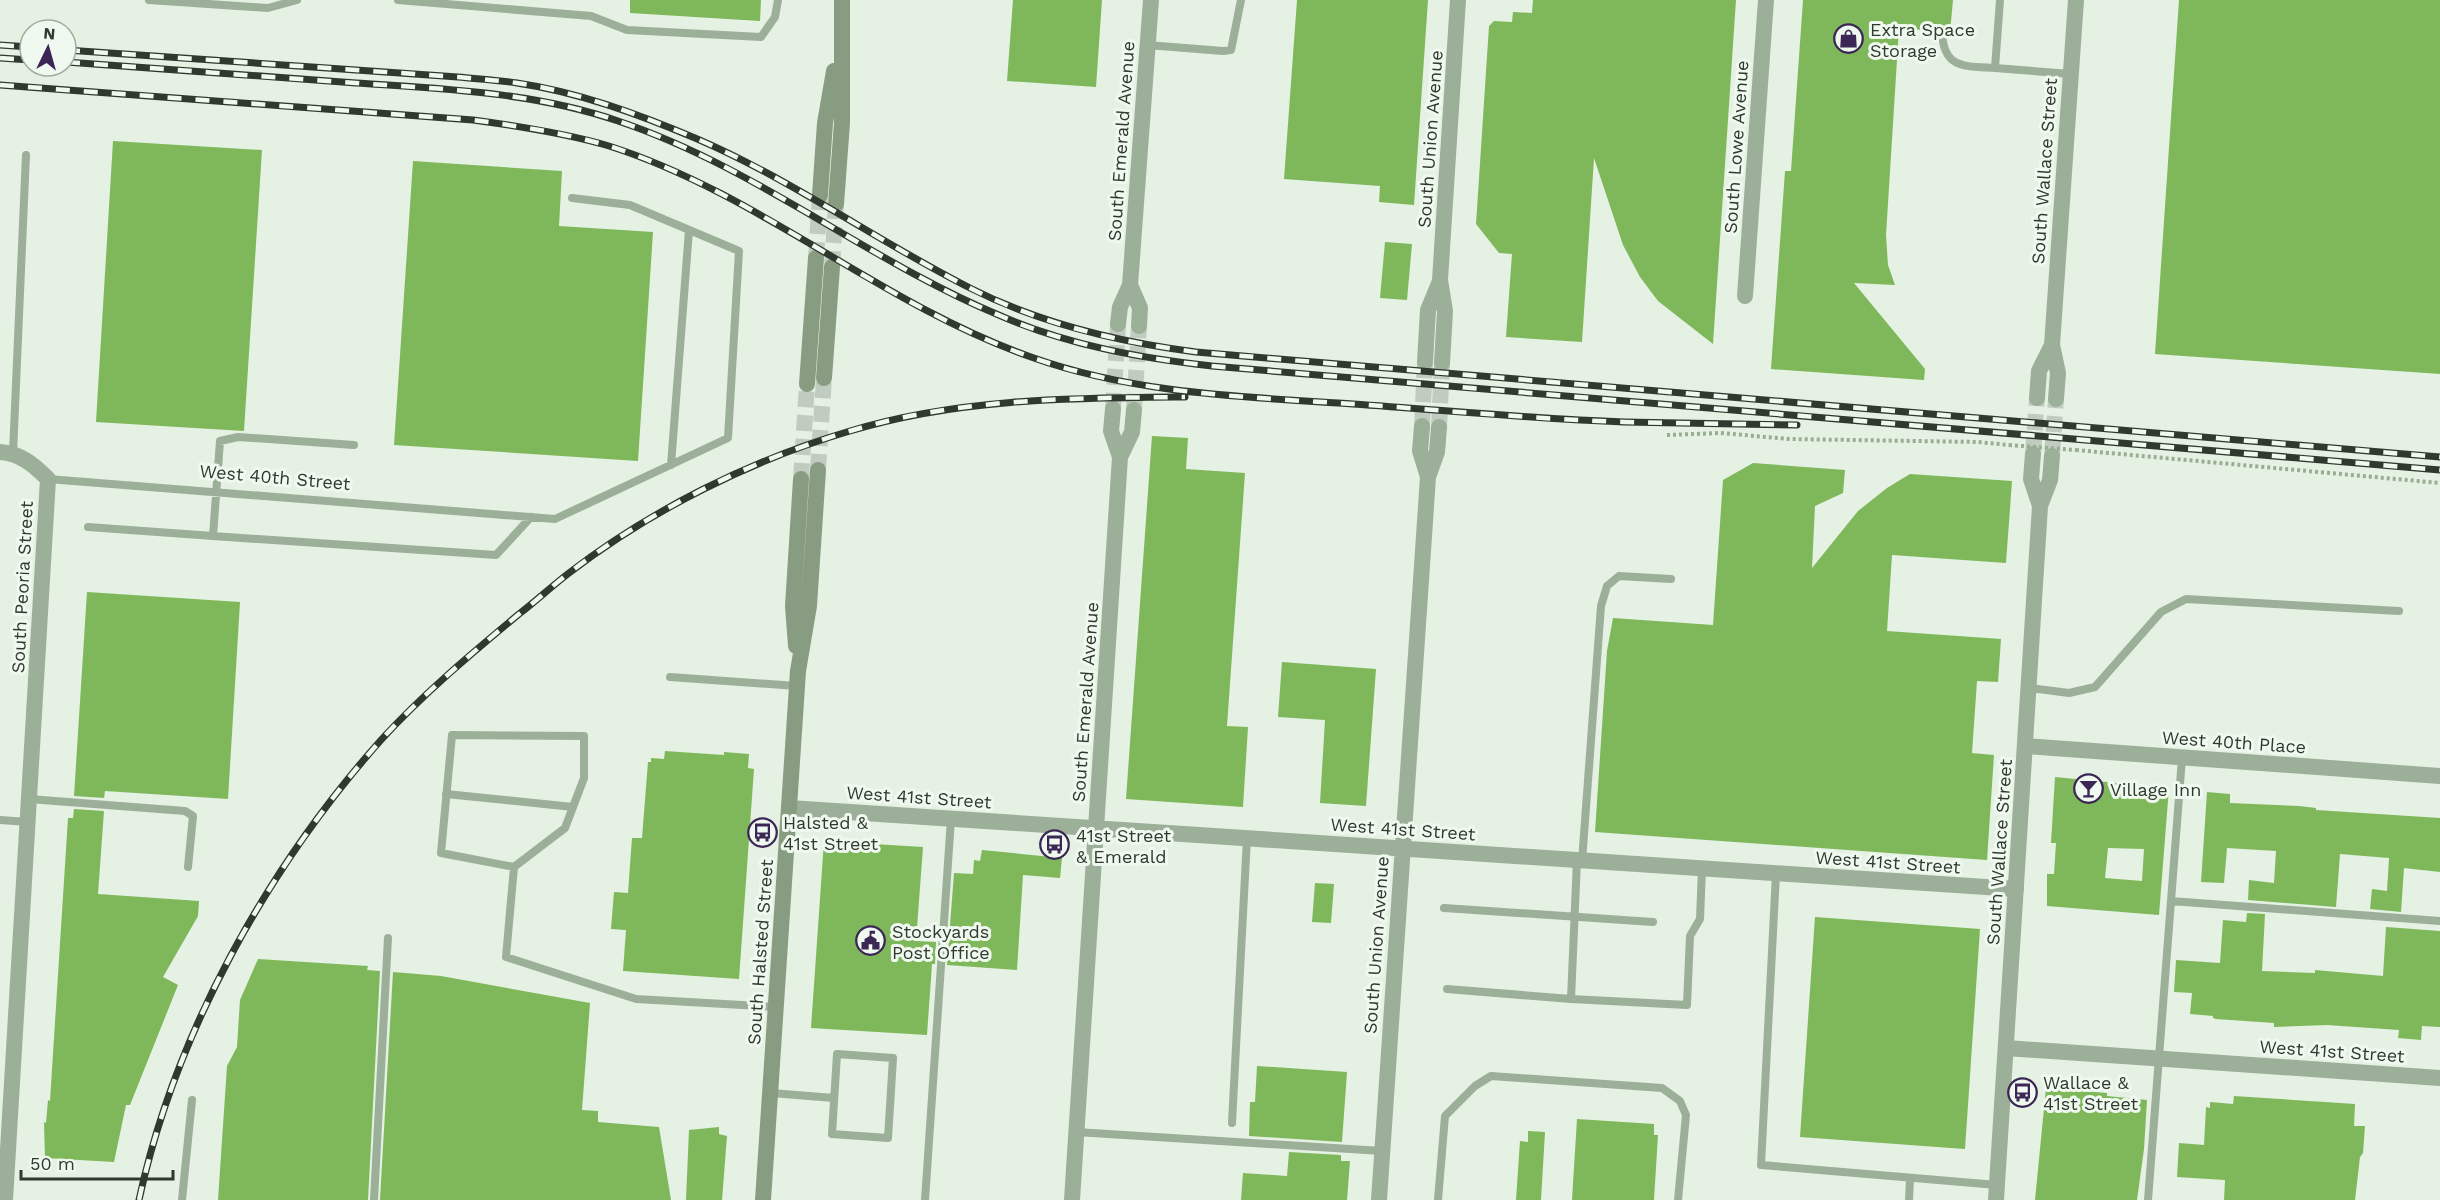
<svg xmlns="http://www.w3.org/2000/svg" width="2440" height="1200" font-family="'Work Sans',sans-serif">
  <style>
    .building { fill: #7fb85a; fill-rule: evenodd }
    .lines { fill: none; stroke-linecap: round; stroke-linejoin: round }
    .minor-tunnel { stroke: #c0ccbf; stroke-width: 16; stroke-dasharray: 16 8; stroke-linecap: butt }
    .tertiary-tunnel { stroke: #c0ccbf; stroke-width: 16; stroke-dasharray: 16 8; stroke-linecap: butt }
    .secondary-tunnel { stroke: #c0ccbf; stroke-width: 16; stroke-dasharray: 16 8; stroke-linecap: butt }
    .path { stroke: #98ad93; stroke-width: 4; stroke-dasharray: 3 3; stroke-linecap: butt }
    .service { stroke: #9caf98; stroke-width: 8 }
    .minor { stroke: #9caf98; stroke-width: 16 }
    .tertiary { stroke: #9caf98; stroke-width: 16 }
    .secondary { stroke: #889c81; stroke-width: 16 }
    .rail-casing { stroke: #30392d; stroke-width: 7 }
    .rail { stroke: #f0f9ef; stroke-width: 4.5; stroke-dasharray: 14; stroke-linecap: butt }
    .path-bridge { stroke: #98ad93; stroke-width: 4; stroke-dasharray: 3 3; stroke-linecap: butt }
    .labels { text-anchor: middle; dominant-baseline: central; stroke-width: 6; stroke-linejoin: round; paint-order: stroke }
    .poi-label { font-size: 18px; fill: #30392d; stroke: #f0f9ef; text-anchor: start }
    .street-label { font-size: 18px; fill: #30392d; stroke: #f0f9ef }
  </style>
  <rect width="100%" height="100%" fill="#e4f1e3"/>
  <path class="building" d="M 630,0 L 761,0 L 760,21 L 630,13 Z
    M 1013,0 L 1102,0 L 1096,87 L 1007,81 Z
    M 1297,0 L 1428,0 L 1414,205 L 1379,202 L 1380,186 L 1284,179 Z
    M 1533,0 L 1736,0 L 1713,344 L 1658,301 L 1640,277 L 1623,245 L 1594,158 L 1582,342 L 1506,337 L 1512,254 L 1499,253 L 1476,224 L 1489,26 L 1494,21 L 1512,22 L 1513,12 L 1532,13 Z
    M 1803,0 L 1953,0 L 1950,32 L 1942,25 L 1938,26 L 1936,31 L 1899,28 L 1886,235 L 1888,265 L 1895,285 L 1854,283 L 1925,369 L 1924,380 L 1771,369 L 1785,171 L 1791,171 Z
    M 2179,0 L 2440,0 L 2440,374 L 2155,354 Z
    M 113,141 L 262,150 L 244,431 L 96,422 Z
    M 413,161 L 562,171 L 559,226 L 653,232 L 638,461 L 394,445 Z
    M 1385,242 L 1412,244 L 1407,300 L 1380,298 Z
    M 1152,436 L 1188,438 L 1186,469 L 1245,473 L 1227,726 L 1248,727 L 1243,807 L 1126,799 Z
    M 1753,463 L 1845,470 L 1843,493 L 1815,506 L 1812,568 L 1858,511 L 1887,488 L 1910,474 L 2012,481 L 2006,563 L 1892,555 L 1887,631 L 2001,639 L 1998,682 L 1977,681 L 1972,753 L 1994,755 L 1987,860 L 1595,832 L 1607,651 L 1613,618 L 1713,625 L 1723,480 Z
    M 87,592 L 240,602 L 228,799 L 105,791 L 104,798 L 74,796 Z
    M 1282,662 L 1376,669 L 1366,806 L 1320,803 L 1325,720 L 1278,717 Z
    M 665,751 L 724,755 L 724,752 L 749,754 L 748,768 L 754,769 L 739,979 L 623,971 L 626,930 L 611,929 L 614,892 L 628,893 L 632,838 L 642,838 L 648,762 L 651,762 L 651,758 L 664,759 Z
    M 2055,777 L 2169,788 L 2159,915 L 2047,906 L 2047,874 L 2054,874 L 2056,843 L 2051,843 ZM 2108,848 L 2144,849 L 2142,881 L 2105,878 Z
    M 2207,792 L 2230,794 L 2230,803 L 2299,806 L 2316,808 L 2316,810 L 2440,818 L 2440,872 L 2404,868 L 2401,912 L 2370,909 L 2372,889 L 2387,891 L 2389,858 L 2340,854 L 2336,907 L 2248,900 L 2249,880 L 2274,883 L 2276,851 L 2227,848 L 2224,883 L 2201,882 Z
    M 74,809 L 104,811 L 98,894 L 199,901 L 198,916 L 163,977 L 178,985 L 130,1105 L 126,1105 L 114,1162 L 45,1158 L 44,1122 L 46,1123 L 48,1100 L 50,1101 L 68,818 L 73,818 Z
    M 824,841 L 923,847 L 916,941 L 936,942 L 935,964 L 932,964 L 927,1035 L 811,1028 Z
    M 982,850 L 1062,858 L 1060,878 L 1023,875 L 1017,970 L 947,965 L 954,873 L 973,874 L 974,860 L 980,861 Z
    M 1315,883 L 1334,884 L 1331,923 L 1312,922 Z
    M 2247,913 L 2265,914 L 2262,971 L 2315,973 L 2315,970 L 2383,976 L 2386,927 L 2440,931 L 2440,1027 L 2422,1026 L 2421,1040 L 2398,1038 L 2399,1030 L 2327,1025 L 2274,1027 L 2274,1023 L 2216,1019 L 2213,1018 L 2213,1016 L 2190,1014 L 2192,993 L 2174,992 L 2176,960 L 2220,963 L 2223,920 L 2246,922 Z
    M 1815,917 L 1980,929 L 1965,1149 L 1800,1137 Z
    M 258,959 L 368,966 L 367,970 L 380,971 L 368,1200 L 218,1200 L 227,1066 L 237,1047 L 240,1000 Z
    M 393,972 L 441,976 L 590,1003 L 582,1110 L 598,1111 L 598,1122 L 659,1127 L 671,1200 L 380,1200 Z
    M 1257,1066 L 1347,1072 L 1342,1142 L 1249,1136 L 1250,1102 L 1255,1102 Z
    M 2046,1088 L 2107,1093 L 2107,1096 L 2147,1100 L 2144,1149 L 2137,1200 L 2035,1200 Z
    M 2234,1096 L 2355,1104 L 2354,1126 L 2365,1126 L 2363,1153 L 2360,1157 L 2355,1200 L 2224,1200 L 2225,1180 L 2177,1177 L 2179,1143 L 2204,1145 L 2206,1107 L 2210,1108 L 2210,1102 L 2233,1104 Z
    M 1577,1119 L 1654,1124 L 1654,1135 L 1658,1135 L 1654,1200 L 1572,1200 Z
    M 719,1127 L 719,1134 L 727,1136 L 722,1200 L 686,1200 L 689,1130 Z
    M 1528,1131 L 1545,1132 L 1541,1200 L 1516,1200 L 1520,1141 L 1528,1142 Z
    M 1289,1152 L 1341,1155 L 1341,1161 L 1350,1161 L 1347,1200 L 1241,1200 L 1243,1173 L 1287,1176 Z"/>
  <g class="lines">
    <path class="minor-tunnel" d="M 1113,409 L 1118,324
      M 1134,410 L 1139,326
      M 1422,426 L 1425,362
      M 1439,427 L 1442,363"/>
    <path class="tertiary-tunnel" d="M 2033,454 L 2037,398
      M 2052,456 L 2056,399"/>
    <path class="secondary-tunnel" d="M 816,258 L 820,195
      M 832,267 L 836,204
      M 818,470 L 824,378
      M 801,479 L 807,384"/>
    <path class="path" d="M 1667,435 L 1721,433 L 1789,439 L 1978,442 L 2009,445
      M 2076,450 L 2440,483"/>
    <path class="service" d="M 149,0 L 268,8 L 297,0
      M 398,0 L 591,16 L 627,30 L 761,37 L 775,17 L 778,0
      M 2000,0 L 1995,68 L 2071,74
      M 1942,31 C 1943,69 1964,66 1995,68
      M 1147,45 L 1223,51 L 1231,50 L 1241,0
      M 13,453 L 26,155
      M 671,465 L 689,230
      M 48,479 L 555,519 L 728,438 L 739,251 L 630,205 L 572,198
      M 88,527 L 213,536 L 220,441 L 238,437 L 354,445
      M 213,536 L 496,555 L 531,517
      M 670,677 L 797,686
      M 2030,688 L 2069,693 L 2095,687 L 2161,612 L 2186,599 L 2399,611
      M 446,794 L 573,807
      M 29,799 L 185,811 L 193,816 L 188,867
      M 0,820 L 28,822
      M 1577,860 L 1571,999 L 1687,1005 L 1690,936 L 1700,919 L 1702,869
      M 1582,861 L 1601,606 L 1607,586 L 1619,576 L 1671,579
      M 514,867 L 441,853 L 452,735 L 584,736 L 584,778 L 565,828 L 514,867 L 506,957 L 636,999 L 776,1007
      M 1776,874 L 1761,1165 L 1997,1185
      M 2171,901 L 2440,921
      M 1444,908 L 1653,922
      M 1447,989 L 1571,999
      M 837,1054 L 893,1058 L 888,1138 L 832,1134 Z
      M 771,1093 L 834,1098
      M 1232,1123 L 1247,838
      M 1076,1132 L 1382,1151
      M 182,1200 L 192,1100
      M 374,1200 L 388,938
      M 925,1200 L 951,819
      M 1438,1200 L 1445,1116 L 1475,1086 L 1491,1076 L 1662,1088 L 1680,1101 L 1686,1115 L 1678,1200
      M 1909,1200 L 1910,1179
      M 2148,1200 L 2182,758"/>
    <path class="minor" d="M 1130,285 L 1140,308 L 1139,326
      M 1745,296 L 1766,0
      M 1118,324 L 1120,307 L 1130,285 L 1151,0
      M 1425,362 L 1428,310 L 1440,281
      M 1442,363 L 1445,311 L 1440,280 L 1458,0
      M 1422,426 L 1420,451 L 1428,477
      M 0,452 C 20,453 34,465 48,479 L 5,1200
      M 1120,457 L 1132,432 L 1134,410
      M 2026,746 L 2440,776
      M 789,808 L 2016,889
      M 2006,1048 L 2440,1078
      M 1072,1200 L 1120,457 L 1111,431 L 1113,409
      M 1379,1200 L 1428,477 L 1437,452 L 1439,427"/>
    <path class="tertiary" d="M 2037,398 L 2039,371 L 2052,345
      M 2056,399 L 2058,373 L 2052,345 L 2076,0
      M 2033,454 L 2031,479 L 2040,506
      M 1996,1200 L 2040,506 L 2050,480 L 2052,456"/>
    <path class="secondary" d="M 820,195 L 825,123 L 834,71
      M 836,204 L 842,123 L 842,0
      M 824,378 L 832,267
      M 807,384 L 816,258
      M 796,646 L 793,606 L 801,479
      M 763,1200 L 798,671 L 809,606 L 818,470"/>
    <defs>
      <path id="rail" d="M 0,45 L 30,47
        M 66,50 L 458,77 C 478,79 497,80 517,83 C 578,92 638,114 695,138 C 791,179 877,241 970,288 C 1041,324 1118,342 1196,352 L 2440,457
        M 0,58 L 30,60
        M 66,62 C 163,69 259,76 356,83 C 444,89 534,92 618,121 C 756,167 868,261 1001,316 C 1068,345 1139,358 1212,366 L 2440,470
        M 0,85 L 473,120 C 518,126 565,133 609,146 C 760,194 882,305 1031,357 C 1134,394 1246,397 1353,404 C 1443,410 1533,419 1624,422 C 1681,423 1739,424 1797,425
        M 139,1200 C 175,1033 268,867 381,740 C 423,694 471,654 519,614 C 536,601 552,586 569,573 C 651,510 751,460 850,431 C 958,398 1073,398 1185,397"/>
    </defs>
    <use href="#rail" class="rail-casing"/>
    <use href="#rail" class="rail"/>
    <path class="path-bridge" d="M 2009,445 L 2076,450"/>
  </g>
  <defs>
    <symbol id="shop-ring" viewBox="-11 -11 22 22"><circle r="9.5" fill="#f0f9ef" stroke="#3b2656" stroke-width="1.5"/><path d="M-5-2.5h2.3a2.7 3.5 0 0 1 5.4 0H5L5.5 6h-11ZM-1.5-2.5h3a1.5 2.3 0 0 0-3 0Z" fill="#3b2656"/></symbol>
    <symbol id="bar-ring" viewBox="-11 -11 22 22"><circle r="9.5" fill="#f0f9ef" stroke="#3b2656" stroke-width="1.5"/><path d="M-6-5H6L.8 .8V4.5H3.5V6h-7V4.5H-.8V.8Z" fill="#3b2656"/></symbol>
    <symbol id="bus-ring" viewBox="-11 -11 22 22"><circle r="9.5" fill="#f0f9ef" stroke="#3b2656" stroke-width="1.5"/><path d="M-5-6H5V4H4V6H2V4H-2V6H-4V4H-5ZM-3.5-4V0h7V-4ZM-3.5 1.2v1.5H-2V1.2ZM2 1.2v1.5H3.5V1.2Z" fill="#3b2656"/></symbol>
    <symbol id="civic-ring" viewBox="-11 -11 22 22"><circle r="9.5" fill="#f0f9ef" stroke="#3b2656" stroke-width="1.5"/><path d="M-.6-6.5H3V-4.5H.6V-3L4-1V1h2V6H-6V1h2V-1L-.6-3ZM-1.2 2.5V6h2.4V2.5Z" fill="#3b2656"/></symbol>
  </defs>
  <g fill-rule="evenodd">
    <use href="#shop-ring" x="1832" y="22" width="33" height="33"/>
    <use href="#bar-ring" x="2072" y="772" width="33" height="33"/>
    <use href="#bus-ring" x="746" y="816" width="33" height="33"/>
    <use href="#bus-ring" x="1038" y="828" width="33" height="33"/>
    <use href="#civic-ring" x="854" y="924" width="33" height="33"/>
    <use href="#bus-ring" x="2006" y="1076" width="33" height="33"/>
  </g>
  <g class="labels">
    <g class="poi-label">
      <text x="1870" y="29">Extra Space<tspan x="1870" dy="21">Storage</tspan></text>
      <text x="2110" y="789">Village Inn</text>
      <text x="783" y="822">Halsted &amp;<tspan x="783" dy="21">41st Street</tspan></text>
      <text x="1076" y="835">41st Street<tspan x="1076" dy="21">&amp; Emerald</tspan></text>
      <text x="892" y="931">Stockyards<tspan x="892" dy="21">Post Office</tspan></text>
      <text x="2043" y="1082">Wallace &amp;<tspan x="2043" dy="21">41st Street</tspan></text>
    </g>
    <g class="street-label">
      <text transform="translate(1430 139) rotate(-86)">South Union Avenue</text>
      <text transform="translate(1121 141) rotate(-86)">South Emerald Avenue</text>
      <text transform="translate(1736 147) rotate(-86)">South Lowe Avenue</text>
      <text transform="translate(2044 171) rotate(-86)">South Wallace Street</text>
      <text transform="translate(275 477) rotate(5)">West 40th Street</text>
      <text transform="translate(22 587) rotate(-87)">South Peoria Street</text>
      <text transform="translate(1085 702) rotate(-86)">South Emerald Avenue</text>
      <text transform="translate(2234 742) rotate(4)">West 40th Place</text>
      <text transform="translate(919 797) rotate(4)">West 41st Street</text>
      <text transform="translate(1403 829) rotate(4)">West 41st Street</text>
      <text transform="translate(1999 852) rotate(-86)">South Wallace Street</text>
      <text transform="translate(1888 862) rotate(4)">West 41st Street</text>
      <text transform="translate(1376 945) rotate(-86)">South Union Avenue</text>
      <text transform="translate(760 952) rotate(-86)">South Halsted Street</text>
      <text transform="translate(2332 1051) rotate(4)">West 41st Street</text>
    </g>
  </g>
  <g transform="translate(48 48) rotate(5)"><circle r="28" fill="#f0f9ef" stroke="#a3aca1" stroke-width="1.5"/>
  <path d="M0-4.5L10 22L0 15L-10 22Z" fill="#3b2656"/>
  <text y="-9" font-size="16" font-weight="bold" text-anchor="middle" fill="#30392d">N</text>
  </g>
  <path d="M21 1170v9h152v-9" fill="none" stroke="#30392d" stroke-width="3"/>
  <text x="30" y="1170" font-size="18" fill="#30392d" stroke="#f0f9ef" stroke-width="4.5" paint-order="stroke">50 m</text>
</svg>
